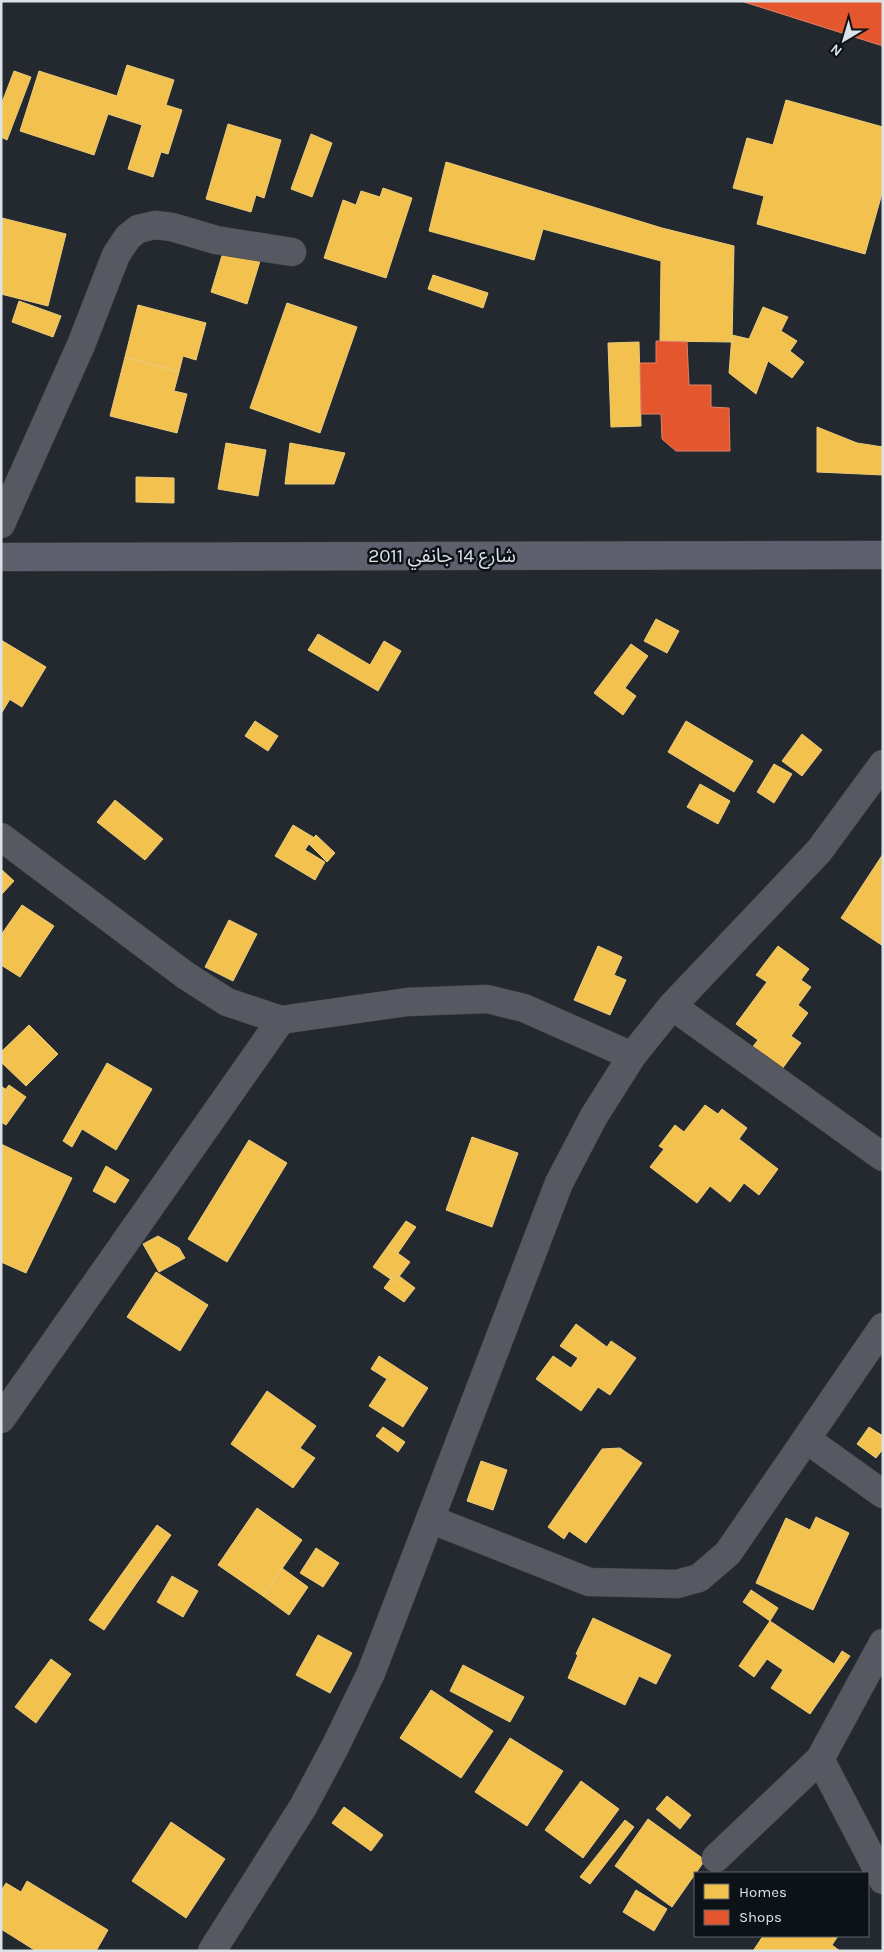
<svg xmlns="http://www.w3.org/2000/svg" width="884" height="1952" font-family="Karla,'Noto Sans Arabic',sans-serif">
  <style>
    .homes { fill: #f2c14e; stroke: #ebcb7c }
    .shops { fill: #e4572e; stroke: #e18166 }
    .lines { fill: none; stroke-linecap: round; stroke-linejoin: round }
    .minor-casing { stroke: #42474c; stroke-width: 29 }
    .major-casing { stroke: #42474c; stroke-width: 29 }
    .minor { stroke: #565962; stroke-width: 28 }
    .major { stroke: #5e616d; stroke-width: 28 }
    .labels { text-anchor: middle; dominant-baseline: central; stroke-width: 5; stroke-linejoin: round; paint-order: stroke }
    .street-label { font-size: 19px; fill: #dbe2e8; stroke: #0d1216 }
  </style>
  <rect width="100%" height="100%" fill="#24292f"/>
  <path class="homes" d="M 127,65 L 174,80 L 166,105 L 182,110 L 168,154 L 161,152 L 153,177 L 128,169 L 142,125 L 108,114 L 94,155 L 20,131 L 39,71 L 117,96 Z
    M 14,71 L 31,77 L 7,140 L 1,137 L 1,105 Z
    M 786,100 L 883,127 L 883,190 L 865,254 L 757,224 L 764,196 L 733,188 L 747,138 L 773,145 Z
    M 228,124 L 281,140 L 264,198 L 256,195 L 251,212 L 206,199 Z
    M 311,134 L 332,143 L 312,197 L 291,189 Z
    M 446,162 L 662,228 L 734,246 L 732,342 L 660,341 L 661,261 L 543,229 L 534,260 L 429,231 Z
    M 383,188 L 412,198 L 386,278 L 324,258 L 343,200 L 356,205 L 361,191 L 380,197 Z
    M 2,218 L 66,234 L 48,306 L 1,294 Z
    M 224,249 L 260,261 L 247,304 L 211,292 Z
    M 433,275 L 488,293 L 483,308 L 428,289 Z
    M 19,301 L 61,316 L 53,337 L 12,322 Z
    M 287,303 L 357,327 L 320,433 L 250,408 Z
    M 138,305 L 206,323 L 196,360 L 183,356 L 179,372 L 125,357 Z
    M 763,307 L 788,317 L 781,331 L 797,341 L 790,351 L 804,362 L 792,378 L 768,361 L 756,394 L 729,373 L 732,335 L 749,339 Z
    M 639,342 L 641,426 L 611,427 L 608,343 Z
    M 125,357 L 179,372 L 174,391 L 187,394 L 177,433 L 110,416 Z
    M 817,427 L 857,443 L 883,447 L 883,475 L 817,472 Z
    M 226,443 L 266,450 L 258,496 L 218,489 Z
    M 290,443 L 345,453 L 334,484 L 285,484 Z
    M 136,477 L 174,478 L 174,503 L 136,502 Z
    M 656,619 L 679,631 L 667,653 L 644,641 Z
    M 318,634 L 370,665 L 384,641 L 401,651 L 378,691 L 308,650 Z
    M 1,640 L 46,667 L 22,707 L 1,694 Z
    M 631,644 L 648,656 L 625,688 L 636,696 L 623,715 L 594,693 Z
    M 1,694 L 10,699 L 1,714 Z
    M 255,721 L 278,736 L 268,751 L 245,736 Z
    M 686,721 L 753,761 L 734,792 L 668,752 Z
    M 802,734 L 822,750 L 802,776 L 782,761 Z
    M 774,764 L 792,774 L 774,803 L 757,792 Z
    M 700,784 L 730,801 L 718,824 L 687,807 Z
    M 115,800 L 163,839 L 145,860 L 97,822 Z
    M 293,825 L 313,837 L 305,850 L 325,862 L 315,880 L 275,856 Z
    M 316,835 L 335,853 L 327,862 L 308,843 Z
    M 883,854 L 883,946 L 841,918 Z
    M 1,869 L 14,881 L 1,895 Z
    M 22,905 L 54,926 L 20,977 L 1,965 L 1,935 Z
    M 229,920 L 257,934 L 233,981 L 205,967 Z
    M 598,946 L 622,957 L 614,975 L 626,980 L 610,1015 L 574,1000 Z
    M 778,946 L 809,969 L 801,980 L 811,987 L 798,1005 L 808,1013 L 791,1036 L 801,1043 L 777,1076 L 747,1054 L 758,1040 L 736,1024 L 767,982 L 756,975 Z
    M 29,1025 L 58,1054 L 26,1086 L 1,1062 L 1,1052 Z
    M 107,1063 L 152,1089 L 116,1150 L 82,1129 L 72,1147 L 63,1141 Z
    M 9,1085 L 26,1097 L 6,1125 L 1,1122 L 1,1095 Z
    M 1,1086 L 8,1091 L 1,1101 Z
    M 705,1105 L 718,1114 L 722,1109 L 747,1128 L 739,1139 L 778,1169 L 759,1195 L 744,1183 L 730,1202 L 710,1186 L 697,1203 L 650,1167 L 664,1149 L 659,1146 L 675,1125 L 684,1132 Z
    M 472,1137 L 518,1153 L 492,1227 L 446,1210 Z
    M 249,1140 L 287,1163 L 227,1262 L 188,1239 Z
    M 1,1144 L 72,1178 L 26,1273 L 1,1262 Z
    M 106,1166 L 129,1180 L 115,1203 L 93,1191 Z
    M 406,1221 L 416,1227 L 398,1253 L 388,1246 Z
    M 158,1236 L 179,1248 L 185,1258 L 159,1272 L 143,1244 Z
    M 388,1246 L 410,1262 L 395,1282 L 373,1267 Z
    M 156,1272 L 208,1305 L 180,1351 L 127,1317 Z
    M 395,1273 L 415,1288 L 404,1302 L 384,1288 Z
    M 576,1324 L 607,1347 L 611,1341 L 636,1358 L 610,1395 L 598,1387 L 581,1411 L 536,1379 L 553,1356 L 571,1368 L 578,1358 L 560,1346 Z
    M 379,1356 L 428,1388 L 403,1427 L 369,1406 L 387,1379 L 371,1369 Z
    M 267,1391 L 316,1426 L 300,1448 L 315,1458 L 293,1488 L 231,1444 Z
    M 383,1427 L 405,1442 L 398,1452 L 376,1436 Z
    M 869,1427 L 883,1436 L 883,1449 L 876,1458 L 857,1444 Z
    M 620,1448 L 642,1463 L 586,1543 L 569,1531 L 564,1539 L 548,1527 L 602,1449 Z
    M 481,1461 L 507,1470 L 493,1510 L 467,1501 Z
    M 257,1508 L 302,1540 L 263,1596 L 218,1565 Z
    M 816,1517 L 849,1533 L 813,1610 L 756,1583 L 786,1518 L 810,1530 Z
    M 157,1525 L 171,1535 L 138,1581 L 124,1571 Z
    M 316,1548 L 339,1563 L 323,1587 L 300,1573 Z
    M 282,1568 L 308,1587 L 289,1615 L 263,1596 Z
    M 124,1571 L 138,1581 L 104,1630 L 89,1620 Z
    M 172,1576 L 198,1591 L 183,1617 L 157,1602 Z
    M 751,1590 L 778,1608 L 770,1621 L 743,1602 Z
    M 593,1618 L 671,1655 L 656,1684 L 639,1676 L 625,1705 L 568,1678 L 578,1655 L 576,1654 Z
    M 770,1621 L 834,1664 L 842,1651 L 850,1656 L 810,1714 L 771,1688 L 783,1670 L 767,1659 L 754,1677 L 739,1666 Z
    M 318,1635 L 352,1653 L 330,1693 L 296,1675 Z
    M 51,1659 L 71,1674 L 36,1723 L 15,1707 Z
    M 463,1665 L 524,1697 L 510,1722 L 450,1691 Z
    M 431,1690 L 493,1731 L 461,1778 L 400,1738 Z
    M 510,1738 L 563,1771 L 527,1826 L 475,1792 Z
    M 581,1781 L 619,1809 L 583,1858 L 545,1830 Z
    M 667,1796 L 691,1815 L 680,1829 L 656,1809 Z
    M 344,1807 L 383,1835 L 371,1851 L 332,1823 Z
    M 648,1819 L 705,1860 L 672,1907 L 615,1866 Z
    M 625,1820 L 634,1827 L 590,1884 L 580,1877 Z
    M 171,1822 L 225,1859 L 186,1918 L 132,1881 Z
    M 27,1881 L 108,1930 L 96,1951 L 36,1951 L 1,1929 L 1,1891 L 6,1883 L 21,1892 Z
    M 636,1890 L 667,1909 L 654,1931 L 623,1912 Z
    M 763,1936 L 838,1936 L 832,1945 L 840,1951 L 753,1951 Z"/>
  <path class="shops" d="M 741,1 L 883,1 L 883,46 Z
    M 656,341 L 687,342 L 689,385 L 711,385 L 711,407 L 729,408 L 730,451 L 676,451 L 662,439 L 661,414 L 641,414 L 640,363 L 656,363 Z"/>
  <g class="lines">
    <defs>
      <path id="minor" d="M 1,524 L 81,345 L 116,255 L 128,237 L 138,229 L 155,225 L 172,227 L 216,240 L 292,252
        M 1,837 L 185,975 L 227,1002 L 281,1020 L 407,1002 L 487,999 L 524,1008 L 632,1056
        M 672,1006 L 883,1157
        M 1,1419 L 281,1020
        M 806,1439 L 883,1494
        M 430,1519 L 589,1582 L 677,1584 L 699,1578 L 728,1553 L 883,1327
        M 820,1759 L 883,1880
        M 716,1858 L 820,1759 L 883,1643
        M 212,1951 L 303,1807 L 335,1747 L 371,1673 L 559,1183 L 594,1116 L 632,1056 L 672,1006 L 819,851 L 883,764"/>
      <path id="major" d="M 1,557 L 883,555"/>
    </defs>
    <use href="#minor" class="minor-casing"/>
    <use href="#major" class="major-casing"/>
    <use href="#minor" class="minor"/>
    <use href="#major" class="major"/>
  </g>
  <g class="labels">
    <g class="street-label">
      <text x="442" y="556">شارع 14 جانفي 2011</text>
    </g>
  </g>
  <rect width="884" height="1952" fill="none" stroke="#dbe2e8" stroke-width="5"/>
  <rect x="694" y="1872" width="175" height="65" fill="#0d1216" stroke="#5f656a"/>
  <rect x="704" y="1884" width="25" height="15" fill="#f2c14e" stroke="#5f656a"/>
  <text x="739" y="1897" font-size="15" fill="#dbe2e8">Homes</text>
  <rect x="704" y="1910" width="25" height="15" fill="#e4572e" stroke="#5f656a"/>
  <text x="739" y="1922" font-size="15" fill="#dbe2e8">Shops</text>
  <g transform="translate(844 40) rotate(218)" stroke="#0d1216" stroke-width="4" paint-order="stroke">
  <path d="M0-4L9 19L0 12L-9 19Z" fill="#dbe2e8"/>
  <text y="-8" font-size="14" font-weight="bold" text-anchor="middle" fill="#dbe2e8">N</text>
  </g>
</svg>
